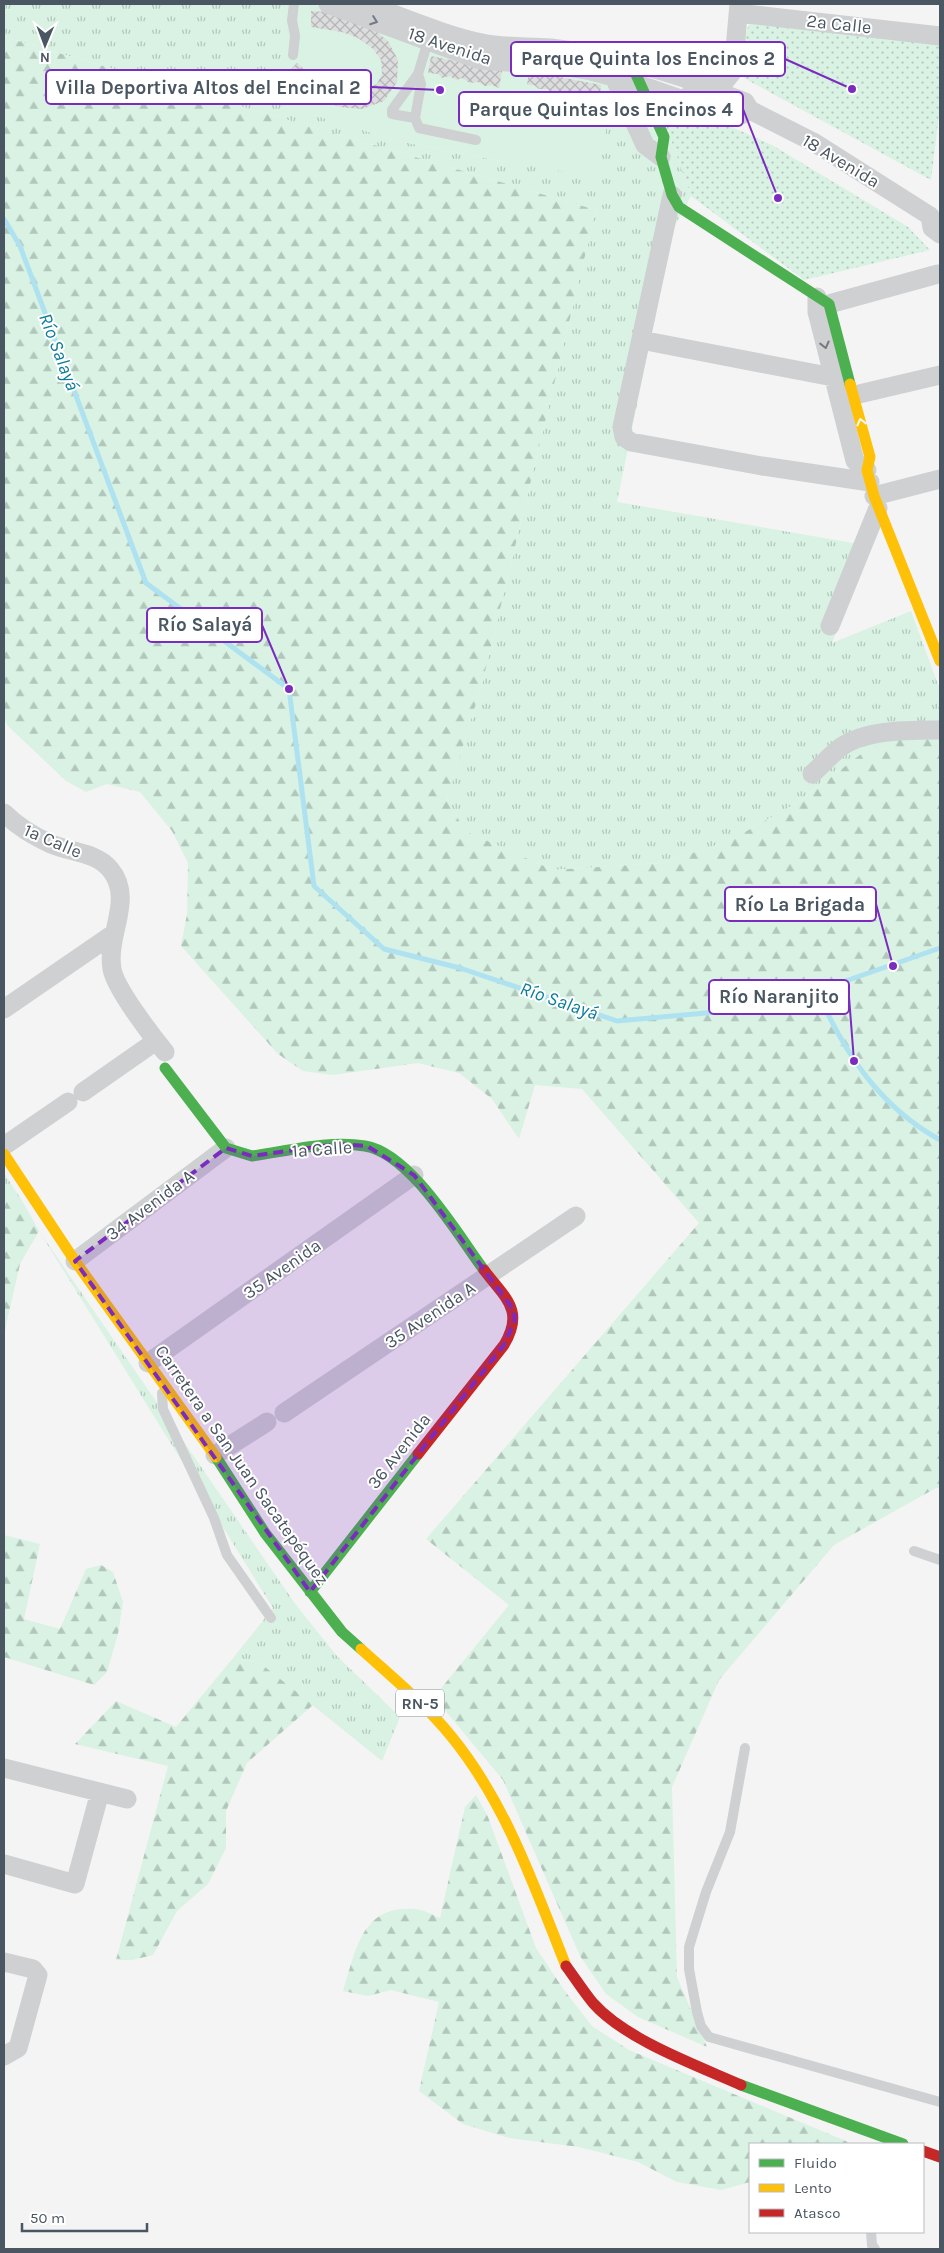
<svg xmlns="http://www.w3.org/2000/svg" width="944" height="2253" font-family="Karla,sans-serif">
  <style>
    .grass { fill: url(#grass-tufts) }
    .forest { fill: url(#forest-firs) }
    .park { fill: url(#park-dots) }
    .pitch { fill: #d9f2e3 }
    .lines { fill: none; stroke-linecap: round; stroke-linejoin: round }
    .stream { stroke: #aee2f0; stroke-width: 5 }
    .building { fill: url(#building-cross-hatch) }
    .lane { stroke: #ced0d2; stroke-width: 10 }
    .street { stroke: #ced0d2; stroke-width: 19 }
    .fast { stroke: #4caf50; stroke-width: 11 }
    .slow { stroke: #ffc107; stroke-width: 11 }
    .jam { stroke: #c62828; stroke-width: 11 }
    .oneway { stroke: #727b83 }
    .oneway2 { stroke: #f6fbf6 }
    .marked { fill: #7b2cbf; fill-opacity: 0.2; stroke: #7b2cbf; stroke-width: 4; stroke-dasharray: 10 6; stroke-linejoin: round }
    .labels { text-anchor: middle; dominant-baseline: central; stroke-width: 4; stroke-linejoin: round; paint-order: stroke }
    .shield { fill: #fff; stroke: #808990; stroke-width: 1 }
    .shield-label { font-size: 16px; font-weight: bold; fill: #4a5661 }
    .street-label { font-size: 18px; fill: #4a5661; stroke: #fff }
    .water-label { font-size: 19px; font-style: italic; fill: #0c7c9b; stroke: #fff }
    .leader { fill: none; stroke: #7b2cbf; stroke-width: 2 }
    .callout-dot { fill: #7b2cbf; stroke: #fff; stroke-width: 2 }
    .callout { fill: #fff; stroke: #7b2cbf; stroke-width: 2 }
    .callout-label { font-size: 19px; text-anchor: middle; font-weight: bold; fill: #4a5661 }
  </style>
  <defs>
    <pattern id="grass-tufts" width="24" height="20" patternUnits="userSpaceOnUse" patternTransform="scale(1.25)"><rect width="24" height="20" fill="#d9f2e3"/><path d="M3 7l-1-3M5 7V3M7 7l1-3M15 17l-1-3M17 17v-4M19 17l1-3" fill="none" stroke="#b2c7bb"/></pattern>
    <pattern id="forest-firs" width="22" height="20" patternUnits="userSpaceOnUse" patternTransform="scale(1.25)"><rect width="22" height="20" fill="#d9f2e3"/><path d="M5 1l3.5 6h-7zM16 11l3.5 6h-7z" fill="#b2c7bb"/></pattern>
    <pattern id="park-dots" width="8" height="8" patternUnits="userSpaceOnUse" patternTransform="scale(1.25)"><rect width="8" height="8" fill="#d9f2e3"/><path d="M2 2h.1M6 6h.1" fill="none" stroke="#b2c7bb" stroke-width="1.8" stroke-linecap="round"/></pattern>
    <pattern id="building-cross-hatch" width="8" height="8" patternUnits="userSpaceOnUse" patternTransform="scale(1.25)"><rect width="8" height="8" fill="#ddddde"/><path d="M0 0l8 8M0 8l8-8" fill="none" stroke="#b5b6b7"/></pattern>
  </defs>
  <rect width="100%" height="100%" fill="#f4f4f4"/>
  <path class="grass" d="M 4,4 L 282,4 L 280,19 L 284,48 L 269,101 L 398,141 L 501,161 L 597,176 L 612,99 L 662,114 L 691,196 L 673,229 L 617,502 L 870,546 L 832,643 L 911,611 L 940,690 L 940,727 L 861,754 L 802,800 L 729,841 L 662,863 L 553,870 L 465,831 L 447,799 L 483,680 L 596,210 L 4,37 Z
    M 4,1173 L 24,1204 L 9,1197 L 4,1208 Z
    M 39,1231 L 296,1605 L 336,1655 L 400,1717 L 382,1761 L 260,1663 L 233,1658 L 273,1608 Z"/>
  <path class="forest" d="M 4,37 L 596,210 L 483,680 L 447,799 L 465,831 L 553,870 L 662,863 L 729,841 L 802,800 L 861,754 L 916,726 L 940,727 L 940,1488 L 936,1488 L 834,1545 L 719,1680 L 672,1787 L 677,1977 L 707,2047 L 638,2017 L 606,1994 L 580,1956 L 503,1780 L 434,1697 L 509,1605 L 426,1539 L 699,1223 L 582,1089 L 535,1085 L 519,1139 L 492,1099 L 459,1073 L 418,1063 L 333,1075 L 303,1071 L 278,1054 L 181,946 L 187,914 L 188,863 L 172,831 L 140,792 L 107,784 L 86,792 L 66,781 L 7,725 L 4,717 Z
    M 9,1197 L 24,1204 L 39,1231 L 20,1264 L 4,1334 L 4,1208 Z
    M 4,1535 L 40,1544 L 24,1619 L 60,1629 L 86,1569 L 101,1565 L 113,1572 L 123,1602 L 118,1634 L 107,1672 L 94,1685 L 4,1657 Z
    M 233,1658 L 260,1663 L 313,1705 L 247,1763 L 226,1811 L 226,1848 L 208,1884 L 177,1911 L 153,1955 L 132,1960 L 116,1960 L 168,1766 L 75,1744 L 116,1701 L 176,1727 Z
    M 476,1795 L 488,1817 L 536,1948 L 564,1990 L 592,2026 L 629,2050 L 848,2142 L 847,2144 L 750,2144 L 750,2182 L 721,2190 L 677,2182 L 638,2162 L 579,2147 L 509,2138 L 463,2124 L 419,2091 L 439,2002 L 391,1990 L 368,1996 L 343,1991 C 356,1951 361,1905 414,1909 C 423,1909 432,1915 440,1918 L 465,1807 Z"/>
  <path class="park" d="M 750,22 L 940,44 L 940,107 L 931,180 L 731,71 Z
    M 662,114 L 697,122 L 730,126 L 772,145 L 908,227 L 930,250 L 804,280 L 691,196 Z"/>
  <path class="pitch" d="M 282,4 L 313,4 L 487,66 L 605,80 L 612,99 L 597,177 L 501,161 L 398,141 L 268,101 L 284,48 L 280,19 Z"/>
  <g class="lines">
    <path class="stream" d="M 4,219 L 20,246 L 146,583 L 289,689 L 314,886 L 384,949 L 460,968 L 617,1021 L 728,1011 L 817,991 L 940,948
      M 817,991 C 845,1054 879,1106 940,1140"/>
  </g>
  <path class="building" d="M 311,11 L 329,12 L 372,28 L 388,41 L 398,60 L 397,82 L 384,101 L 362,109 L 340,107 L 317,99 L 283,78 L 297,63 L 311,75 L 327,83 L 350,90 L 363,90 L 377,84 L 382,74 L 381,60 L 373,49 L 358,38 L 342,32 L 311,27 Z
    M 431,56 L 502,71 L 499,88 L 492,85 L 485,86 L 478,82 L 470,83 L 462,78 L 457,80 L 449,76 L 442,78 L 438,74 L 428,73 Z
    M 529,71 L 601,85 L 599,103 L 596,100 L 568,96 L 564,93 L 554,94 L 547,89 L 539,89 L 534,85 L 527,85 Z"/>
  <g class="lines">
    <path class="lane" d="M 428,41 L 418,74 L 392,110 L 392,114 L 415,118 L 419,128 L 476,140
      M 293,55 L 295,36 L 292,20 L 294,4
      M 415,118 L 421,84 L 418,74
      M 162,1393 L 163,1409 L 214,1518 L 227,1555 L 271,1618
      M 914,1551 L 940,1560
      M 745,1748 L 730,1832 L 706,1892 L 689,1947 L 689,1969 L 697,2012 L 701,2026 L 709,2037 L 940,2102
      M 871,2232 L 872,2245 L 875,2249"/>
    <path class="street" d="M 328,4 L 480,60 L 562,66 L 591,71 L 629,81 L 692,103 L 703,111 L 714,108 L 719,99 L 718,90 L 711,84 L 699,83 L 690,94 L 692,103
      M 366,4 C 404,17 443,35 482,43 C 505,48 528,46 551,48 C 602,54 651,66 699,83
      M 738,13 L 940,36
      M 610,69 L 645,145 L 661,157
      M 702,83 L 715,60 L 735,46
      M 718,90 L 733,71 L 739,4
      M 714,108 L 741,115 L 750,110 L 745,102 L 718,92
      M 750,110 L 815,143 L 930,216
      M 672,195 L 622,427 L 624,437 L 631,442 L 762,466 L 870,482
      M 930,216 L 932,228 L 940,234
      M 817,297 L 817,312 L 855,461 L 867,470
      M 829,304 L 938,274
      M 641,340 L 833,377
      M 842,398 L 940,375
      M 874,496 L 940,479
      M 830,626 L 878,508
      M 812,774 C 820,767 827,759 835,752 C 859,729 909,730 940,730
      M 4,813 C 17,826 33,836 51,844 C 70,852 96,852 110,869 C 135,899 106,934 112,969 C 115,988 152,1036 165,1052
      M 4,1009 L 113,934
      M 83,1092 L 156,1041
      M 4,1146 L 68,1102
      M 75,1261 L 226,1148
      M 148,1363 L 414,1175
      M 284,1413 L 576,1216
      M 215,1455 L 267,1422
      M 4,1768 L 127,1799
      M 4,1864 L 75,1884 L 100,1792
      M 4,1962 L 33,1969 L 38,1975 L 18,2048 L 4,2056"/>
    <path class="fast" d="M 630,61 L 664,137 L 661,157 L 672,195 L 679,207 L 829,304 L 850,384
      M 165,1068 L 226,1148 L 252,1156 C 288,1151 329,1140 365,1146 C 410,1153 458,1235 484,1270
      M 216,1457 L 265,1533 L 342,1632 L 361,1649
      M 310,1592 L 418,1454
      M 741,2085 L 903,2144"/>
    <path class="slow" d="M 850,384 L 870,457 L 867,470 L 874,496 L 940,661
      M 4,1154 L 75,1261 L 216,1457
      M 361,1649 C 392,1677 425,1704 451,1736 C 506,1803 534,1886 566,1966"/>
    <path class="jam" d="M 418,1454 L 504,1345 C 525,1310 505,1298 484,1270
      M 566,1966 C 575,1978 583,1991 593,2003 C 626,2040 696,2065 741,2085
      M 923,2151 L 940,2157"/>
  </g>
  <defs><path id="oneway-chevron" d="M-2-3.5L2.5 0L-2 3.5" fill="none" stroke-width="1.6" stroke-linecap="round" stroke-linejoin="round" transform="scale(1.25)"/></defs>
  <g class="oneway">
    <use href="#oneway-chevron" transform="translate(374 21) rotate(20)"/>
    <use href="#oneway-chevron" transform="translate(825 345) rotate(76)"/>
  </g>
  <use class="oneway2" href="#oneway-chevron" transform="translate(861 422) rotate(-104)"/>
  <path class="marked" d="M 337,1144 L 367,1146 L 414,1175 L 514,1310 L 515,1320 L 504,1345 L 310,1592 L 75,1261 L 226,1148 L 252,1156 Z"/>
  <g class="labels">
    <rect class="shield" x="396" y="1689.5" width="48" height="27" rx="4"/>
    <g class="shield-label">
      <text x="420" y="1703">RN-5</text>
    </g>
    <g class="street-label">
      <text transform="translate(839 24) rotate(6)">2a Calle</text>
      <text transform="translate(450 46) rotate(18)">18 Avenida</text>
      <text transform="translate(841 161) rotate(31)">18 Avenida</text>
      <text transform="translate(53 841) rotate(23)">1a Calle</text>
      <text transform="translate(322 1149) rotate(-4)">1a Calle</text>
      <text transform="translate(150 1205) rotate(-37)">34 Avenida A</text>
      <text transform="translate(282 1269) rotate(-35)">35 Avenida</text>
      <text transform="translate(430 1315) rotate(-34)">35 Avenida A</text>
      <text transform="translate(399 1451) rotate(-52)">36 Avenida</text>
      <text transform="translate(242 1465) rotate(55)">Carretera a San Juan Sacatepéquez</text>
    </g>
    <g class="water-label">
      <text transform="translate(59 352) rotate(69)">Río Salayá</text>
      <text transform="translate(559 1001) rotate(19)">Río Salayá</text>
    </g>
  </g>
  <path class="leader" d="M852 89L785 59M440 90L371 87M778 198L743 109M289 689L262 625M893 966L876 904M854 1061L849 997"/>
  <g class="callout-dot">
    <circle cx="852" cy="89" r="5"/>
    <circle cx="440" cy="90" r="5"/>
    <circle cx="778" cy="198" r="5"/>
    <circle cx="289" cy="689" r="5"/>
    <circle cx="893" cy="966" r="5"/>
    <circle cx="854" cy="1061" r="5"/>
  </g>
  <g class="callout">
    <rect x="511" y="42" width="274" height="34" rx="5"/>
    <rect x="46" y="70" width="325" height="34" rx="5"/>
    <rect x="459" y="92" width="284" height="34" rx="5"/>
    <rect x="147" y="608" width="115" height="34" rx="5"/>
    <rect x="725" y="887" width="151" height="34" rx="5"/>
    <rect x="709" y="980" width="140" height="34" rx="5"/>
  </g>
  <g class="callout-label">
    <text x="648" y="65">Parque Quinta los Encinos 2</text>
    <text x="208" y="94">Villa Deportiva Altos del Encinal 2</text>
    <text x="601" y="116">Parque Quintas los Encinos 4</text>
    <text x="205" y="631">Río Salayá</text>
    <text x="800" y="911">Río La Brigada</text>
    <text x="779" y="1003">Río Naranjito</text>
  </g>
  <rect width="944" height="2253" fill="none" stroke="#4a5661" stroke-width="10"/>
  <rect x="749" y="2143" width="175" height="90" fill="#ffffff" stroke="#b7bbc0"/>
  <rect x="759" y="2159" width="25" height="8" fill="#4caf50" stroke="#b7bbc0"/>
  <text x="794" y="2168" font-size="15" fill="#4a5661">Fluido</text>
  <rect x="759" y="2184" width="25" height="8" fill="#ffc107" stroke="#b7bbc0"/>
  <text x="794" y="2193" font-size="15" fill="#4a5661">Lento</text>
  <rect x="759" y="2209" width="25" height="8" fill="#c62828" stroke="#b7bbc0"/>
  <text x="794" y="2218" font-size="15" fill="#4a5661">Atasco</text>
  <g transform="translate(45 45) rotate(181)" stroke="#ffffff" stroke-width="4" paint-order="stroke">
  <path d="M0-4L9 19L0 12L-9 19Z" fill="#4a5661"/>
  <text y="-8" font-size="14" font-weight="bold" text-anchor="middle" fill="#4a5661">N</text>
  </g>
  <path d="M22 2223v8h125v-8" fill="none" stroke="#4a5661" stroke-width="2.5"/>
  <text x="30" y="2223" font-size="15" fill="#4a5661" stroke="#ffffff" stroke-width="4" paint-order="stroke">50 m</text>
</svg>
